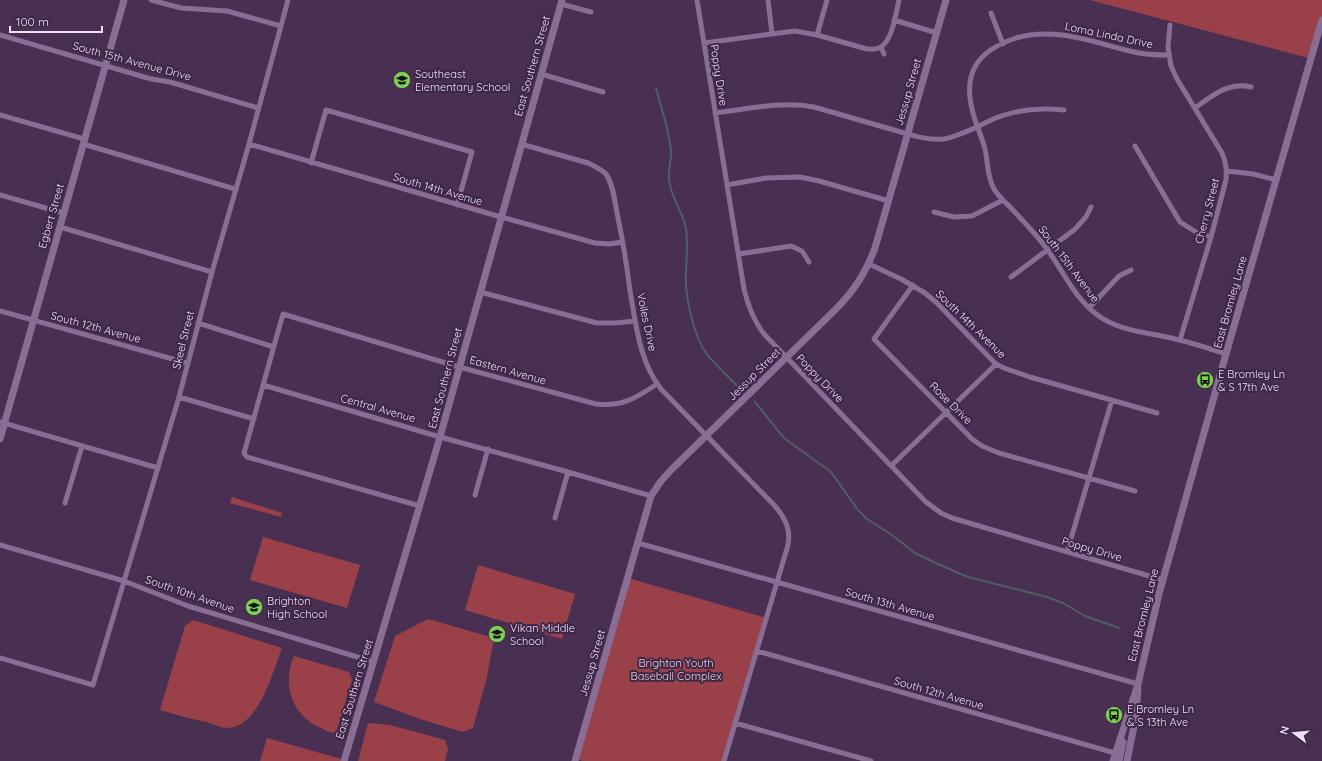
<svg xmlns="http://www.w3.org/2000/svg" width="1322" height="761" font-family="Quicksand,sans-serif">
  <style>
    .green { fill: #994049 }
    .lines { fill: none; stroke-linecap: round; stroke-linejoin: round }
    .stream { stroke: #515d64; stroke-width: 2 }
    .street { stroke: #896d94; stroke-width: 5 }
    .secondary { stroke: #896d94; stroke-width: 7 }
    .labels { text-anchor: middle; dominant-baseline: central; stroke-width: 4; stroke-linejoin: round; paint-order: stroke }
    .street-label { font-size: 11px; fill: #efe0f5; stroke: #3e2648 }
    .poi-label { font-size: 11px; fill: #efe0f5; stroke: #3e2648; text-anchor: start }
    .park-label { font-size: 11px; fill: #eececf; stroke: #3e2648 }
  </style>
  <rect width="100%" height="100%" fill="#493053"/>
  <path class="green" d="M 1090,0 L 1322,0 L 1322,20 L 1312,59 Z
    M 232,497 L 282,513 L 281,517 L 230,503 Z
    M 263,537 L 360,565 L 347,608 L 250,580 Z
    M 478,565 L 575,594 L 562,639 L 465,610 Z
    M 628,578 L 767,618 L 724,761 L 583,761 L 576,759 Z
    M 428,619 L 494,638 L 487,677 L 473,728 L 463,732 L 420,719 L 374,702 L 395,636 Z
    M 193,620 L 282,648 C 273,671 259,727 228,728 C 222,728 215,725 210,723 C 193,719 176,715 160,710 L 185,626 Z
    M 294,656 L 349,672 L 352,680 L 336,733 C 329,733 325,730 319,727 C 291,714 282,683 294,656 Z
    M 368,723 L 390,725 L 445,740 L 448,749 L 445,761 L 358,761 Z
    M 267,738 L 345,760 L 344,761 L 260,761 Z"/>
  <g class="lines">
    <path class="stream" d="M 656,88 C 661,109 670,131 671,153 C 671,162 668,171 669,180 C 671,198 683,212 686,229 C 689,247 685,266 686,284 C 687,303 695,338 706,353 C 716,366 729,377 740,389
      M 755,402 L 784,438 L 831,472 L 858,510 L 867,519 L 892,535 L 915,553 L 938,564 L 968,577 L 1047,597 L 1063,603 L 1085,616 L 1119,628"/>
    <path class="street" d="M 151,0 L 181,8 L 227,11 L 281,26
      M 697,0 L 744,289 C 748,306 753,320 764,334 L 926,502 L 941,513 L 952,518 L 1163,580
      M 768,0 L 772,34
      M 561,4 L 591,12
      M 991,13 L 1003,44
      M 894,20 L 937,33
      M 1170,25 L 1168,47 L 1171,66 L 1177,79 L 1222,153 C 1226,162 1227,170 1226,180 L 1211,237 L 1180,340
      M 0,35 L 151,79 L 170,82 L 258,108
      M 817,35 L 827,0
      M 704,43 L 795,31 L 817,35 L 867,49 C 870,49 875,50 879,48 C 892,43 896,13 899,0
      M 881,47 L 884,54
      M 1169,55 C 1157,55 1145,55 1134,52 C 1095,43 1055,26 1016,38 C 977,51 962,73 973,113 C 976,125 982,137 985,149 C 988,162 987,177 994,189 C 998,196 1005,202 1011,208 C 1023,221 1036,234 1047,249 C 1063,271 1074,297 1096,314 C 1118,331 1145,332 1171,338 C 1190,342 1208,348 1226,354
      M 541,74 L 603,92
      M 1195,108 C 1212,96 1229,81 1251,87
      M 715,113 C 748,109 781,101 814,107 C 839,114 863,121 887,128 C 905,133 925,141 944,139 C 959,136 973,129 987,122 C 1011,110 1037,107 1064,110
      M 0,115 L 84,139
      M 83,144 L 235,189
      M 249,144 L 501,217 L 595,243 L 609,244 L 623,242
      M 521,144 L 588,163 C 594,166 601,169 606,174 C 614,186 615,204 618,218 C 623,242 627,266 630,291 C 636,324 639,361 661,389 L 775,506 C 785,518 791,529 788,545 L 724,761
      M 1135,146 L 1180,222 L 1196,232 L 1211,237
      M 311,163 L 326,110 L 472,152 L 457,205
      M 1227,171 L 1253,174 L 1277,180
      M 727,185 L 766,178 L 800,177 L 819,181 L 889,201
      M 0,195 L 63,213
      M 934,212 L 954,217 L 972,216 L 1003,200
      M 60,227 L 212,272
      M 739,254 L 791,246 L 802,251 L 809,262
      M 869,264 L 901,279 L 925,293 L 937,303 L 987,355 L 996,364 L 1004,368 L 1030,377 L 1157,413
      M 1011,277 L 1074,230 L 1086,217 L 1091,207
      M 913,285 L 874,339 L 972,439 L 982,446 L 999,453 L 1135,491
      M 480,292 L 597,323 L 615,323 L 635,321
      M 1089,308 L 1119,276 L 1131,270
      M 0,311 L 187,363
      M 198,323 L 274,347
      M 263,385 L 440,437 L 568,472 L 651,496
      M 179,397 L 254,419
      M 0,422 L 158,468
      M 892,465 L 996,364
      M 475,495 L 488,449
      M 65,503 L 82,446
      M 420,506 L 247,457 L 244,453 L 283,314 L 459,367 L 596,404 C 622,407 636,398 657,384
      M 555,518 L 568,472
      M 638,543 L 1138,684
      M 0,545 L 124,581 L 188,606 L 374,662
      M 1067,552 L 1112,400
      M 757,651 L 1115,753
      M 0,658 L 93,685 L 179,397 L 212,272 L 249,144 L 288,0
      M 735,723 L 871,761"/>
    <path class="secondary" d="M 0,439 L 124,0
      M 344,761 L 440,437 L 562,0
      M 575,761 L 651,496 L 661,481 L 672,469 L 835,310 C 854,291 865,274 875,248 L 946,0
      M 1113,761 L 1138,684 L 1159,594 L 1226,354 L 1322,20
      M 1119,761 L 1123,742
      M 1127,761 L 1136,716 L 1138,688"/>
  </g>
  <defs>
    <symbol id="school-disc" viewBox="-11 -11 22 22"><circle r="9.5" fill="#7ed053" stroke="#3e2648"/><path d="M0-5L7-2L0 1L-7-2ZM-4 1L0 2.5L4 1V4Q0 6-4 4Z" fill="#111"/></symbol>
    <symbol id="bus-disc" viewBox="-11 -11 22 22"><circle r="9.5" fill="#7ed053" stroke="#3e2648"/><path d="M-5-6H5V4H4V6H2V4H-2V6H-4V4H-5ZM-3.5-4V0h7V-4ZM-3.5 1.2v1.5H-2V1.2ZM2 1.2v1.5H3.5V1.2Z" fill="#111"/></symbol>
  </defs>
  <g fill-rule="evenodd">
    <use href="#school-disc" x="392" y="70" width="20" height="20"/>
    <use href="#bus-disc" x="1195" y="370" width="20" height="20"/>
    <use href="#school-disc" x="244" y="597" width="20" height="20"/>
    <use href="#school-disc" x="487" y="624" width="20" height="20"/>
    <use href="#bus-disc" x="1104" y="705" width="20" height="20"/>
  </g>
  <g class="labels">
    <g class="street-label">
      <text transform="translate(1109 35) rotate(12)">Loma Linda Drive</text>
      <text transform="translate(132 61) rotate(15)">South 15th Avenue Drive</text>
      <text transform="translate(532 66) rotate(-74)">East Southern Street</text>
      <text transform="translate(719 75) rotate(81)">Poppy Drive</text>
      <text transform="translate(908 92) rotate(-74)">Jessup Street</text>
      <text transform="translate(438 189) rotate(16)">South 14th Avenue</text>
      <text transform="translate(1207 211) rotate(-75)">Cherry Street</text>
      <text transform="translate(51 216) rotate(-74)">Egbert Street</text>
      <text transform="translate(1069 264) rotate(53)">South 15th Avenue</text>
      <text transform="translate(1230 302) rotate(-74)">East Bromley Lane</text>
      <text transform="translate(647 322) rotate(78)">Voiles Drive</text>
      <text transform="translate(971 324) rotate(44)">South 14th Avenue</text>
      <text transform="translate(96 327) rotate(15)">South 12th Avenue</text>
      <text transform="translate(183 340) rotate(-76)">Skeel Street</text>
      <text transform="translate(508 370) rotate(16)">Eastern Avenue</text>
      <text transform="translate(754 374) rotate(-45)">Jessup Street</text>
      <text transform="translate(445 378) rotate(-75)">East Southern Street</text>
      <text transform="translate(820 378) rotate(46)">Poppy Drive</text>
      <text transform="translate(951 403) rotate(45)">Rose Drive</text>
      <text transform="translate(378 408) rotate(16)">Central Avenue</text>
      <text transform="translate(1092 549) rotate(16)">Poppy Drive</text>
      <text transform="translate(190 594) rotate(19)">South 10th Avenue</text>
      <text transform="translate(890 604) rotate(16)">South 13th Avenue</text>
      <text transform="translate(1143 615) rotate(-76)">East Bromley Lane</text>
      <text transform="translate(592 663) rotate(-74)">Jessup Street</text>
      <text transform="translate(354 689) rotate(-73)">East Southern Street</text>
      <text transform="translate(939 693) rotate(16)">South 12th Avenue</text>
    </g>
    <g class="poi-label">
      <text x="415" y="74">Southeast<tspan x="415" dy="13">Elementary School</tspan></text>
      <text x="1218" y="374">E Bromley Ln<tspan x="1218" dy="13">&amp; S 17th Ave</tspan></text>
      <text x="267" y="601">Brighton<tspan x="267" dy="13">High School</tspan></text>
      <text x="510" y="628">Vikan Middle<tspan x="510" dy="13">School</tspan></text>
      <text x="1127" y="709">E Bromley Ln<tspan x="1127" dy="13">&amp; S 13th Ave</tspan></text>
    </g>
    <g class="park-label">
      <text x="676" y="663">Brighton Youth<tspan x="676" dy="13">Baseball Complex</tspan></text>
    </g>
  </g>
  <g transform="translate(1294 733) rotate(286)" stroke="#3e2648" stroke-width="3" paint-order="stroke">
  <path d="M0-3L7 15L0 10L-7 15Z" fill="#efe0f5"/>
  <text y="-6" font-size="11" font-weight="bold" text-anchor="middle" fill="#efe0f5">N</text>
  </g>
  <path d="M10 26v6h92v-6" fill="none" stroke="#efe0f5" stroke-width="2"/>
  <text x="16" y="26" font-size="12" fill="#efe0f5" stroke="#3e2648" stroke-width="3" paint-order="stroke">100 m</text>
</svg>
